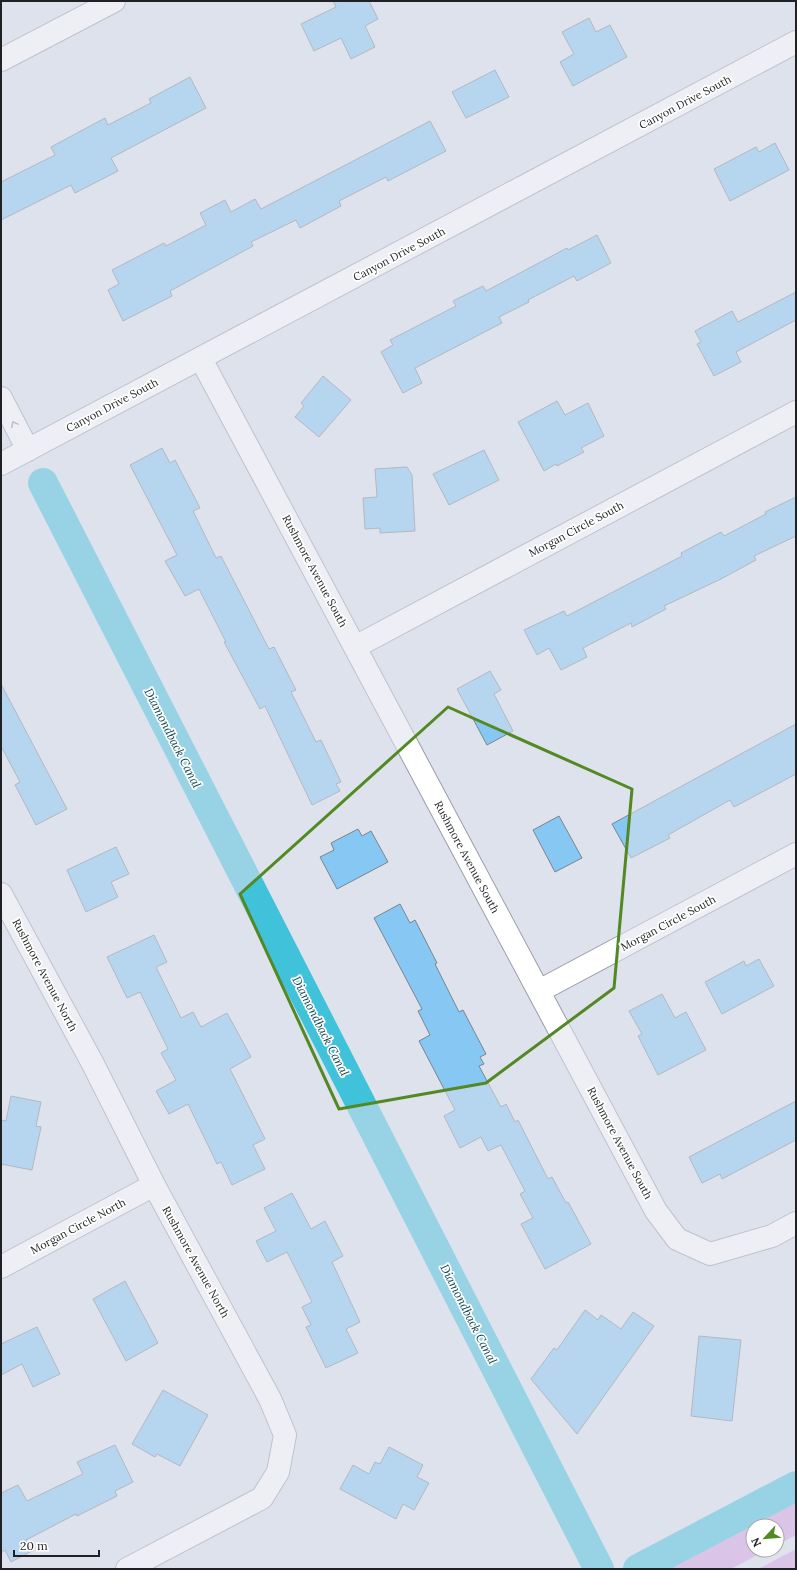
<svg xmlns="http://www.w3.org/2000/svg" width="797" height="1570" font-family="Lora,serif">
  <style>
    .green { fill: #d6a3e3 }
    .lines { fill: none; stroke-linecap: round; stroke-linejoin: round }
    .canal { stroke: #41c2db; stroke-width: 30 }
    .building { fill: #86c7f4; stroke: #7c858b }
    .street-casing { stroke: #989ca5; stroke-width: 24 }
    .secondary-casing { stroke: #989ca5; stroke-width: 24 }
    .street { stroke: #fff; stroke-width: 22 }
    .secondary { stroke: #fff; stroke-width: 22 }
    .oneway { stroke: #9a9b9c }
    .marked { fill: none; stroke: #538923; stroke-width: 3; stroke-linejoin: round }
    .labels { text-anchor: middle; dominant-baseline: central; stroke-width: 3.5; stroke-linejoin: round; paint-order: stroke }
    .street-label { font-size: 11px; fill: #1f2124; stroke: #fff }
    .water-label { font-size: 12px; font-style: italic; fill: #0b444f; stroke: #fff }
  </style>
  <rect width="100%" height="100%" fill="#dee2ec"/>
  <path class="green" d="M 796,1478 L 796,1535 L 777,1545 L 777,1526 L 753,1526 L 753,1550 L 767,1550 L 731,1569 L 626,1569 Z
    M 796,1549 L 796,1569 L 758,1569 Z"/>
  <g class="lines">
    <path class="canal" d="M 43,483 L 599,1569
      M 638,1569 L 796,1486"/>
  </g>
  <path class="building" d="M 333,1 L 369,1 L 378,19 L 365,26 L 375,47 L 351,59 L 341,38 L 314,51 L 301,24 L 336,7 Z
    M 589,18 L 596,32 L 610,25 L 627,57 L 573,86 L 560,62 L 574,54 L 562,32 Z
    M 495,70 L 509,97 L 466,118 L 452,92 Z
    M 190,77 L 206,108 L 111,158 L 118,171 L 75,193 L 71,185 L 1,220 L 1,182 L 55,155 L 51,147 L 105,118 L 108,125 L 151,103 L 149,99 Z
    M 430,121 L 446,151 L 388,181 L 386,177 L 339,201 L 341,206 L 300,228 L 296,220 L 251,242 L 253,246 L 170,291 L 172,296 L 123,321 L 108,290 L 119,284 L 112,270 L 164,243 L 166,246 L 206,225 L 200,213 L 225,200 L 231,212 L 255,199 L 261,209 Z
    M 775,143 L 789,170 L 730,201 L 714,169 L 756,147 L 759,152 Z
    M 597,235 L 611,263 L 577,281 L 574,276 L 528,300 L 529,302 L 499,317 L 502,323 L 415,368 L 422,383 L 403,393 L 381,352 L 393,345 L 390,340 L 456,306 L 453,301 L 483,286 L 486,291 L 567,248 L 568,250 Z
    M 796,292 L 796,320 L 736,352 L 741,362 L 714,376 L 697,344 L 701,342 L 695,331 L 732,311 L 738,322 Z
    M 323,376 L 351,400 L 319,437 L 295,417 L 304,406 L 301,403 Z
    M 557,401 L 565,415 L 588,403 L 604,436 L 581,448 L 584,452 L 557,466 L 556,464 L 544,471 L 518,422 Z
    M 162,448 L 170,463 L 175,460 L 200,508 L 193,511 L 216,558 L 221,556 L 269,649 L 274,647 L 296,690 L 291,692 L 316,742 L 321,740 L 341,782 L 336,784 L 340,791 L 312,805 L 265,706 L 260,709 L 224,642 L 226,642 L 199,589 L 185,596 L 165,561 L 177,555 L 130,465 Z
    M 484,450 L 499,480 L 449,505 L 433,474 Z
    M 407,467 L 412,475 L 415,531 L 380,533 L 380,528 L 365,529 L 363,498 L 377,497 L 375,469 Z
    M 796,497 L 796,536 L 754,556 L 756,560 L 721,579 L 664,606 L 666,609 L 632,627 L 631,623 L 583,648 L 587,657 L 561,670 L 549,648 L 537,655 L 524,630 L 564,611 L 567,616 L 682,556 L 681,553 L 721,532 L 724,536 L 766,514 L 765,512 Z
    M 490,671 L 501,690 L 494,694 L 513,731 L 487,745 L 457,689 Z
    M 1,684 L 67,809 L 36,825 L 15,785 L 20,782 L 1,746 Z
    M 796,724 L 796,774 L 734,807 L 730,800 L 668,835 L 670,838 L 631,858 L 612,824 Z
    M 559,816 L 582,858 L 555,872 L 533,830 Z
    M 358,829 L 362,836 L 371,831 L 388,862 L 337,889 L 320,857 L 334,850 L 331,843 Z
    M 116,847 L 129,874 L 111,882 L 118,897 L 86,912 L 67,870 Z
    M 400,904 L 410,923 L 415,920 L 437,963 L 435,964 L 459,1012 L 463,1010 L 486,1054 L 480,1057 L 484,1064 L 479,1066 L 501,1107 L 506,1104 L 515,1122 L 518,1120 L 548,1179 L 552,1177 L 566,1203 L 568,1202 L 591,1244 L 545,1269 L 521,1224 L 533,1218 L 520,1194 L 525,1191 L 501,1145 L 488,1151 L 481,1137 L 460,1148 L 444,1116 L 455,1110 L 419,1041 L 430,1035 L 418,1011 L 422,1009 L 374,918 Z
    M 154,935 L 167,962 L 156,967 L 181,1018 L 193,1012 L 201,1027 L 227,1013 L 251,1057 L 230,1069 L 265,1139 L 253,1145 L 265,1169 L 232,1185 L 221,1162 L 217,1164 L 188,1104 L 169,1114 L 156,1091 L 176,1080 L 161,1053 L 168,1049 L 140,992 L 127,998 L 107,957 Z
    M 759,959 L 774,986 L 722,1014 L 705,982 L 744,961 L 746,966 Z
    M 662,994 L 675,1018 L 686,1012 L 706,1050 L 658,1075 L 638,1036 L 642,1034 L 629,1011 Z
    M 11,1096 L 41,1102 L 36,1126 L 41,1127 L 32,1170 L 1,1164 L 1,1120 L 6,1121 Z
    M 796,1101 L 796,1140 L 722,1179 L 720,1174 L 702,1183 L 689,1157 Z
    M 292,1193 L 311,1229 L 325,1221 L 343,1256 L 332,1262 L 360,1322 L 346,1329 L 358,1353 L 326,1368 L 306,1327 L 311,1325 L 302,1307 L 312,1302 L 287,1252 L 267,1262 L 256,1241 L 276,1231 L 264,1208 Z
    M 125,1281 L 158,1343 L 126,1361 L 93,1299 Z
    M 585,1310 L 598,1320 L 601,1315 L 621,1329 L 633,1312 L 654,1326 L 577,1434 L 531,1379 L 554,1348 L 557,1350 Z
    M 37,1327 L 60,1374 L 33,1387 L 22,1364 L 1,1375 L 1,1344 Z
    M 699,1336 L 741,1340 L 732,1421 L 691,1416 Z
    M 163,1390 L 208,1415 L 180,1466 L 157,1454 L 155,1457 L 132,1444 Z
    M 115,1445 L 133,1482 L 115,1491 L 117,1496 L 77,1516 L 76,1514 L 26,1540 L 32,1551 L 11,1562 L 5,1550 L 1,1553 L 1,1493 L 18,1485 L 27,1501 L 83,1474 L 77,1462 Z
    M 389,1447 L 423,1465 L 417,1477 L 429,1483 L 414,1510 L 403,1504 L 396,1519 L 340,1489 L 353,1465 L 369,1474 L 375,1462 L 380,1464 Z"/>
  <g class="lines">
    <defs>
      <path id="street" d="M 201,359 L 656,1211 L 677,1239 L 710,1254 L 772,1236 L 796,1223
        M 1,398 L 28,450
        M 1,464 L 796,42
        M 355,647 L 796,412
        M 1,894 L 93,1064 L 154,1185 L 270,1399 L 285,1435 L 278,1472 L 262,1498 L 127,1569
        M 539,991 L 796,854
        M 1,1267 L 154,1185"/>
      <path id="secondary" d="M 1,60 L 114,1"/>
    </defs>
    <use href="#street" class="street-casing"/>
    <use href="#secondary" class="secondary-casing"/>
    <use href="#street" class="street"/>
    <use href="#secondary" class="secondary"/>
  </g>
  <defs><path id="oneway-chevron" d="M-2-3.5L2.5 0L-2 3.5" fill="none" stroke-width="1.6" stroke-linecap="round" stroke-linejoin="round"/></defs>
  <use class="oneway" href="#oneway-chevron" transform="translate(14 424) rotate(-118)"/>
  <path d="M0 0H797V1570H0ZM 448,707 L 632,789 L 614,988 L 486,1083 L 339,1109 L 240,894 Z" fill="#dee2ec" fill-opacity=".55" fill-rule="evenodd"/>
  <path class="marked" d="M 448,707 L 632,789 L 614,988 L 486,1083 L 339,1109 L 240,894 Z"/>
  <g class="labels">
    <g class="street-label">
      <text transform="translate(685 102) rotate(-28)">Canyon Drive South</text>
      <text transform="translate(399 254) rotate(-28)">Canyon Drive South</text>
      <text transform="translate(112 405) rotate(-28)">Canyon Drive South</text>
      <text transform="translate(576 529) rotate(-28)">Morgan Circle South</text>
      <text transform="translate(315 571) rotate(62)">Rushmore Avenue South</text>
      <text transform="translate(467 857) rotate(62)">Rushmore Avenue South</text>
      <text transform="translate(668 923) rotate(-28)">Morgan Circle South</text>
      <text transform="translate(45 975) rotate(62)">Rushmore Avenue North</text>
      <text transform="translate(620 1143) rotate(62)">Rushmore Avenue South</text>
      <text transform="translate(78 1226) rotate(-28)">Morgan Circle North</text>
      <text transform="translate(196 1262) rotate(61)">Rushmore Avenue North</text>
    </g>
    <g class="water-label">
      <text transform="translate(173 738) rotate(63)">Diamondback Canal</text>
      <text transform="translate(321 1026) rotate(63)">Diamondback Canal</text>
      <text transform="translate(469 1314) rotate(63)">Diamondback Canal</text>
    </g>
  </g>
  <rect width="797" height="1570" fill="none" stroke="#1f2124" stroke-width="4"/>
  <g transform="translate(765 1538) rotate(244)"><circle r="19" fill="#ffffff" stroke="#a5a6a7"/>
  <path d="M0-3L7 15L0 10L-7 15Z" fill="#538923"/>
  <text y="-6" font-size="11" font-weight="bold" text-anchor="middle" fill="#1f2124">N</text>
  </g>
  <path d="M14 1550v6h85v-6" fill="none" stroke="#1f2124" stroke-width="2"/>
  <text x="20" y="1550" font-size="12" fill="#1f2124" stroke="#ffffff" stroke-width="3" paint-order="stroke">20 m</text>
</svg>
